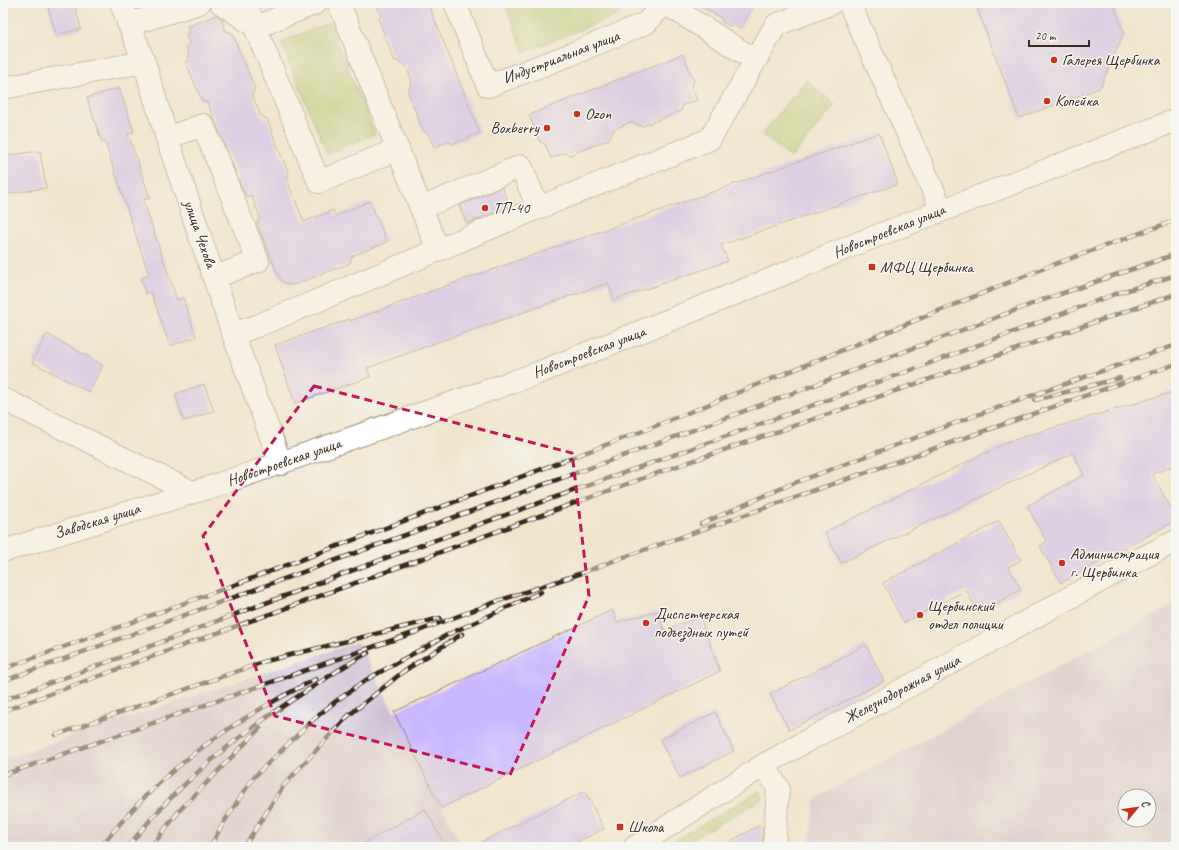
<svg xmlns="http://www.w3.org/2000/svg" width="1179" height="850" font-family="Caveat,sans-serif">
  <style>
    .industrial { fill: #ccbed3; fill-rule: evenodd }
    .green { fill: #b2cb70; stroke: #767a47 }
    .building { fill: #c8b6fe }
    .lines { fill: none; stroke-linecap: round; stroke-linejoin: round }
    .minor-casing { stroke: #968876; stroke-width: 24 }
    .major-casing { stroke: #968876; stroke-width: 24 }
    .minor { stroke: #fff; stroke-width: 22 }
    .major { stroke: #fff; stroke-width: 22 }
    .rail-casing { stroke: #3b2a1e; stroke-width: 4.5 }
    .rail { stroke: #f6f6f2; stroke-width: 3; stroke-dasharray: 9; stroke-linecap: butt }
    .marked { fill: none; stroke: #c2185b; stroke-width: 3; stroke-dasharray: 8 5; stroke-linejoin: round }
    .poi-dot { fill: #c8321e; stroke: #f6f6f2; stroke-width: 1.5 }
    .labels { text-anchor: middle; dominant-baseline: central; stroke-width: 3; stroke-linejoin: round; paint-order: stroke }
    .street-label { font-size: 16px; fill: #3b2a1e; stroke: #f6f6f2 }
    .poi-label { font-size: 16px; fill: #3b2a1e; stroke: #f6f6f2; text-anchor: start }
  </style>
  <rect width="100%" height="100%" fill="#f6f6f2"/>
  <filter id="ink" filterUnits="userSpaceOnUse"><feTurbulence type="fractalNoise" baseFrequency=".025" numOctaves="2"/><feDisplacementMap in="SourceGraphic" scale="8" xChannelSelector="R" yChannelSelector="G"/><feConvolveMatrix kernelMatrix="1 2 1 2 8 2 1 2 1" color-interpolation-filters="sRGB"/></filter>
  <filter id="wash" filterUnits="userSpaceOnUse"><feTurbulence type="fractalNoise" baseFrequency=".012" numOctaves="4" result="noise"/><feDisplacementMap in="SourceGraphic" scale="16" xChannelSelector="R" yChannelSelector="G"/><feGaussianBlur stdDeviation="0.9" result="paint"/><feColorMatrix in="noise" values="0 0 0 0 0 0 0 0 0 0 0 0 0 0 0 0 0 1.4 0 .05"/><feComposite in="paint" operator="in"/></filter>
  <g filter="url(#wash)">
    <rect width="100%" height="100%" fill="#f1e5cd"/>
    <path class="industrial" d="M 1176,603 L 1176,847 L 809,847 L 815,799 ZM 1125,796 L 1149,796 L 1149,820 L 1125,820 Z
      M 358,642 L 462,847 L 3,847 L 3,759 Z"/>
    <path class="green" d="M 508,3 L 616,3 L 620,14 L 524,52 L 505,4 Z
      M 329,23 L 375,134 L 327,154 L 281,42 Z
      M 806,80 L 835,105 L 791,158 L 762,134 Z
      M 760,791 L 763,799 L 678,847 L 663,847 Z"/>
    <g id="blocks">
      <path class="building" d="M 47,3 L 74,3 L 81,29 L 56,35 Z
        M 376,3 L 428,3 L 480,133 L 453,144 L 448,142 L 434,147 L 428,134 L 423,131 L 408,92 L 412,81 L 405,64 L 394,60 L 379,20 L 381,15 Z
        M 696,3 L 755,3 L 740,29 L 733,25 L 729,26 L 722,22 L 721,18 Z
        M 975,3 L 1113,3 L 1124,33 L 1100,88 L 1019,118 Z
        M 217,15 L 222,20 L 226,31 L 232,33 L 255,89 L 252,95 L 261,116 L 267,119 L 289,175 L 287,180 L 304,222 L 333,210 L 336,216 L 370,201 L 387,242 L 352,256 L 350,263 L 296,284 L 290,285 L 283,282 L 279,277 L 257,224 L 260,217 L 251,195 L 247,197 L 242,188 L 208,103 L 202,101 L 186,62 L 189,55 L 186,47 L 190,45 L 186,35 L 189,33 L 187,27 Z
        M 683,54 L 694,81 L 691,86 L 697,100 L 683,105 L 681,111 L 642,126 L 631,122 L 614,129 L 609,139 L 570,155 L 565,153 L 551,158 L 545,144 L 540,142 L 529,115 Z
        M 119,88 L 134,132 L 128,134 L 150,198 L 143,200 L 177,300 L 183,298 L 196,337 L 170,346 L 151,292 L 146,294 L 141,278 L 149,275 L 105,142 L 102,143 L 87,98 Z
        M 879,133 L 898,184 L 721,245 L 728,261 L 614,300 L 608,283 L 452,337 L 367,368 L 370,377 L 295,403 L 275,345 L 350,319 L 350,321 L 435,290 Z
        M 40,151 L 46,188 L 7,194 L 3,170 L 3,156 Z
        M 502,187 L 510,206 L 467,224 L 459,206 Z
        M 47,334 L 103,365 L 89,392 L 32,362 Z
        M 204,384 L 214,411 L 184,421 L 175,394 Z
        M 1176,391 L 1176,465 L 1152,474 L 1176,517 L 1176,520 L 1061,583 L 1040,546 L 1047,542 L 1027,506 L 1084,475 L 1073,453 L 841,563 L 825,532 L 1010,441 Z
        M 999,521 L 1021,560 L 1008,567 L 1021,589 L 979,613 L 966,590 L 904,623 L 883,583 Z
        M 612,610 L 617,622 L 658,611 L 664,630 L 700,617 L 720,671 L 441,808 L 394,712 Z
        M 866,645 L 884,681 L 789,730 L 770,694 Z
        M 715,712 L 734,751 L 680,778 L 660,740 Z
        M 585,791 L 604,829 L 566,847 L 471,847 Z
        M 425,809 L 446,847 L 357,847 Z
        M 760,825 L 763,830 L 762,847 L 720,847 Z"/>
    </g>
  </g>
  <g filter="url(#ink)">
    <use href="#blocks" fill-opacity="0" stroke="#968876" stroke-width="1"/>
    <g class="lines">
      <defs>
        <path id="minor" d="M 121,3 L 144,62 L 167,138 L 233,334 L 281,464
          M 221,3 L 256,27 L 316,3
          M 245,3 L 319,182 L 398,149
          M 339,3 L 438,250
          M 455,3 L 488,86 L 569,55 L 646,23 L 665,3
          M 665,3 L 755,60
          M 849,3 L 942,210
          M 128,23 L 147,19 L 199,3
          M 3,88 L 144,62
          M 167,138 L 203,125 L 258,261 L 215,277
          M 421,208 L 521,166 L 538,208
          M 233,334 L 257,326 L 538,208 L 710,139 L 776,25 L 832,3
          M 3,399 L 192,492
          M 3,551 L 220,484 L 538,373 L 759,284 L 861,242 L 1176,120
          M 764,765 L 778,788 L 774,847"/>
        <path id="major" d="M 635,847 L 764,765 L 810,739 L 880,702 L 1140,559 L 1176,541"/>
      </defs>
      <use href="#minor" class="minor-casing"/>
      <use href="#major" class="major-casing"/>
      <use href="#minor" class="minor"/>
      <use href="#major" class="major"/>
      <defs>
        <path id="rail" d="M 1035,400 L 1120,378
          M 701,524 L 789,485 L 974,416 L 1176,345
          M 3,669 L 226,588 L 648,429 L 1047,267 L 1176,220
          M 3,681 L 653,445 L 1040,301 L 1176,254
          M 3,700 L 116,659 L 402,552 L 906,372 L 1115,294 L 1176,275
          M 3,711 L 663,471 L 1176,294
          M 56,735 L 266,661 L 440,618
          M 3,775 L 416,632 L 498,601 L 579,574 L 624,557 L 1176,364
          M 101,847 C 159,771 231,721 316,679
          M 128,847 C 178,782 242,731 311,688 C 330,676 348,663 368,653
          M 151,847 L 179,811 L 260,728
          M 210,847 L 224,822 L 253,778 L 315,718 L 336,701 L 366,680 L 398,662 L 449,634 L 541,592
          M 244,847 L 284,785 L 348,716 L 404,671 L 462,634"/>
      </defs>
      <use href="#rail" class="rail-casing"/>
      <use href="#rail" class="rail"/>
    </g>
  </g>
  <path d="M0 0H1179V850H0ZM 314,386 L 572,453 L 589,596 L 510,775 L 275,716 L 203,536 Z" fill="#f1e5cd" fill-opacity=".55" fill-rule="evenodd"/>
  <path class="marked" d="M 314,386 L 572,453 L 589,596 L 510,775 L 275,716 L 203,536 Z"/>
  <g class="poi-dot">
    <circle cx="1054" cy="60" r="4"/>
    <circle cx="1047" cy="101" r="4"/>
    <circle cx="577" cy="114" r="4"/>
    <circle cx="547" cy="128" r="4"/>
    <circle cx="485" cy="208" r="4"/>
    <rect x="868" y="263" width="8" height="8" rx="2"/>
    <circle cx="1062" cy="563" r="4"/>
    <circle cx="920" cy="615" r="4"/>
    <circle cx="646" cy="623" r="4"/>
    <rect x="616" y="823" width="8" height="8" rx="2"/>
  </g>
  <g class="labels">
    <g class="street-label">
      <text transform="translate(561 57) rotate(-21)">Индустриальная улица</text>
      <text transform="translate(889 231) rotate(-22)">Новостроевская улица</text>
      <text transform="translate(200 234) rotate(71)">улица Чехова</text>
      <text transform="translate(589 352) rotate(-21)">Новостроевская улица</text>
      <text transform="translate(284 462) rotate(-19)">Новостроевская улица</text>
      <text transform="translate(97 521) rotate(-17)">Заводская улица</text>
      <text transform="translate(902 689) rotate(-28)">Железнодорожная улица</text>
    </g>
    <g class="poi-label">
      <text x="1062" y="60">Галерея Щербинка</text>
      <text x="1055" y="101">Копейка</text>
      <text x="585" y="114">Ozon</text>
      <text x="539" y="128" text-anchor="end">Boxberry</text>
      <text x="493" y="208">ТП-40</text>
      <text x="880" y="267">МФЦ Щербинка</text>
      <text x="1070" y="554">Администрация<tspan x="1070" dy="18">г. Щербинка</tspan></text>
      <text x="928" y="606">Щербинский<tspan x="928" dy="18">отдел полиции</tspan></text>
      <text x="654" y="614">Диспетчерская<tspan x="654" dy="18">подъездных путей</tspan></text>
      <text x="628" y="827">Школа</text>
    </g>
  </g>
  <rect width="1179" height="850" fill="none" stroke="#f6f6f2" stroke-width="16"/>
  <g transform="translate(1137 808) rotate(61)"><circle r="19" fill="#f6f6f2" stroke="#aba49d"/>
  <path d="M0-3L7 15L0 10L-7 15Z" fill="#c8321e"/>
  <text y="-6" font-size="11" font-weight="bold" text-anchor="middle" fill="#3b2a1e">С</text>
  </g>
  <path d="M1029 40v6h60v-6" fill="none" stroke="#3b2a1e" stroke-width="2"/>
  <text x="1035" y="40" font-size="12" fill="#3b2a1e" stroke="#f6f6f2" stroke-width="3" paint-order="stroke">20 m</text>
</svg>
